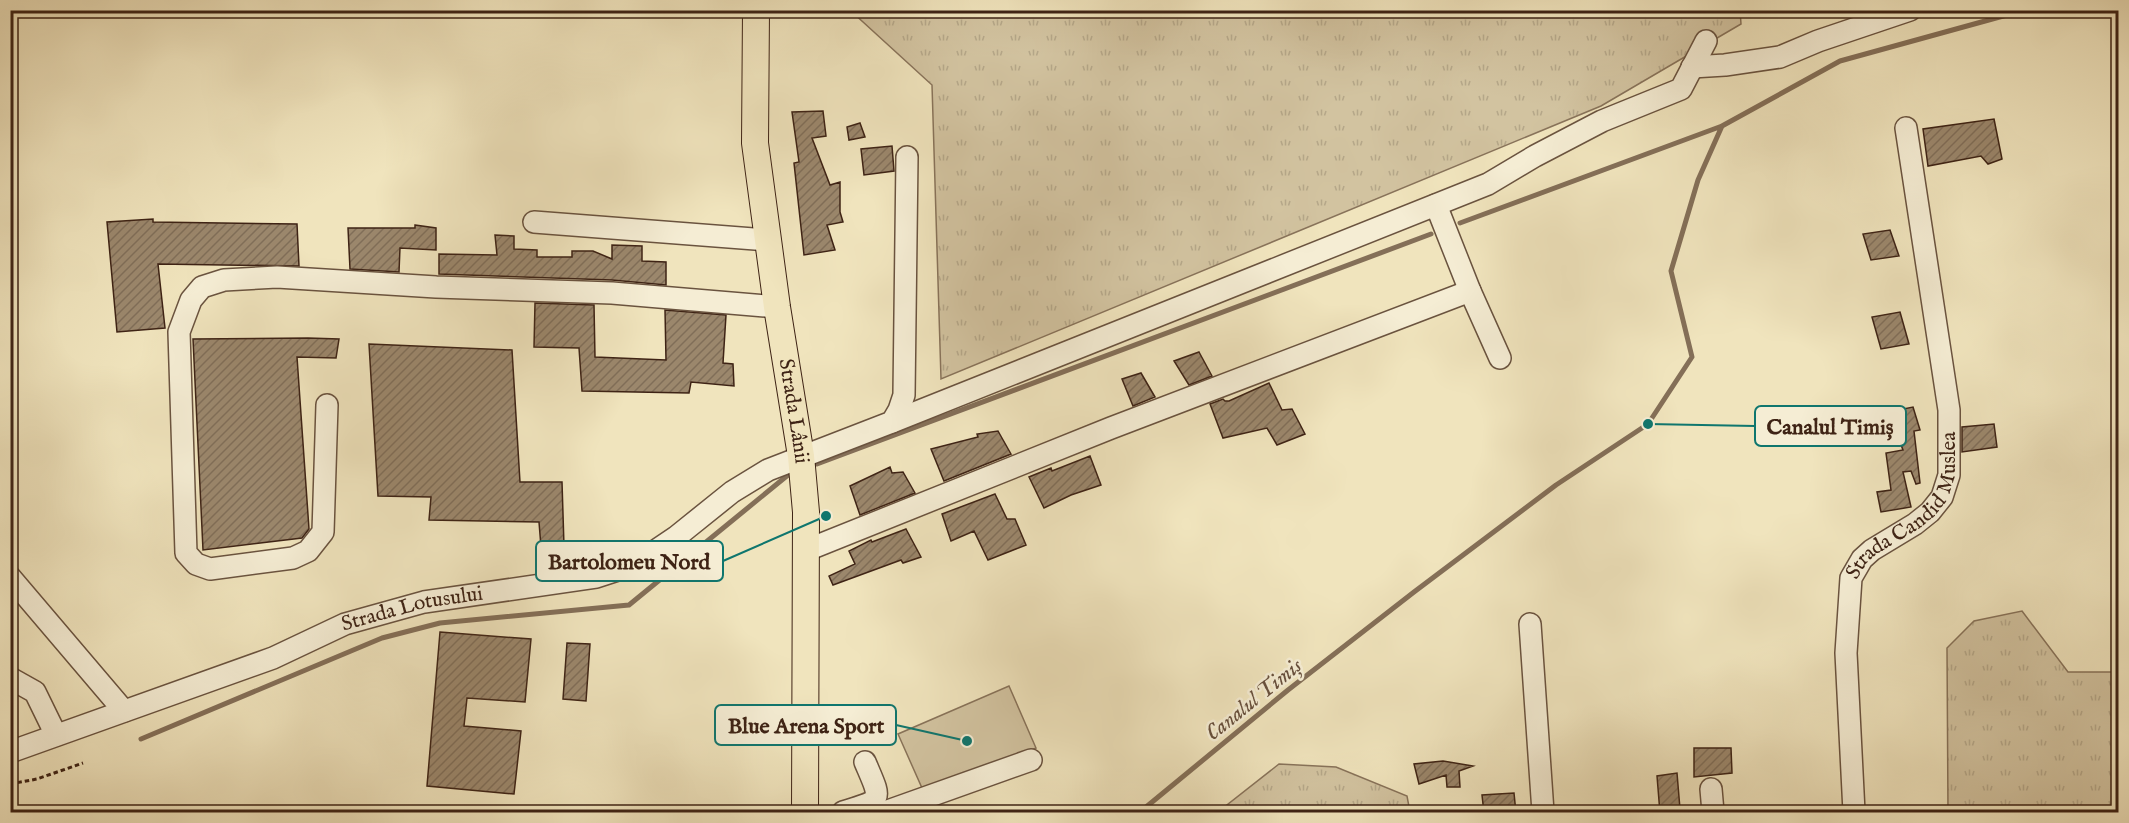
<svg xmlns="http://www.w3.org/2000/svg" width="2129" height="823" font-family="'IM FELL English',serif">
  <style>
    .grass { fill: url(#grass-tufts); stroke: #88735a; stroke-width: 1.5 }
    .pitch { fill: #d2c3a0; stroke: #88735a; stroke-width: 1.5 }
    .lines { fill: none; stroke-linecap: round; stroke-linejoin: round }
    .stream { stroke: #846f58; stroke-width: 5 }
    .building { fill: url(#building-hatch); stroke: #3e2315; stroke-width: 1.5 }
    .minor-casing { stroke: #6a533f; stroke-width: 24 }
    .major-casing { stroke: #3e2315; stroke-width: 28 }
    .path { stroke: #3e2315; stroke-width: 3; stroke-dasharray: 4.5 3; stroke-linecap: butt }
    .minor { stroke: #f5edd4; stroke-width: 21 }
    .major { stroke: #f0e4bd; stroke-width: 26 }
    .labels { text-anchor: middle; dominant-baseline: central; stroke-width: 5; stroke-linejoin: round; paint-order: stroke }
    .street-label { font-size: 21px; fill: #3e2315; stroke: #f5edd4 }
    .water-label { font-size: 22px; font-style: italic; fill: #674f3c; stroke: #f5edd4 }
    .leader { fill: none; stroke: #0f766e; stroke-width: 2 }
    .callout-dot { fill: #0f766e; stroke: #f5edd4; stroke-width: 2 }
    .callout { fill: #f5edd4; stroke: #0f766e; stroke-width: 2 }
    .callout-label { font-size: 22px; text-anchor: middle; font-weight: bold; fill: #3e2315 }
  </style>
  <defs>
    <pattern id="grass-tufts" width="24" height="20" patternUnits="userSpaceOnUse" patternTransform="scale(1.5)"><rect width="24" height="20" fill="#d2c3a0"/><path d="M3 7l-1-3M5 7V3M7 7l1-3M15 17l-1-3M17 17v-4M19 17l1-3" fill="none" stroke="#b5a789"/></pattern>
    <pattern id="building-hatch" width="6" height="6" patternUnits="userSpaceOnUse" patternTransform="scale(1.5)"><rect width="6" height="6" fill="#9b876c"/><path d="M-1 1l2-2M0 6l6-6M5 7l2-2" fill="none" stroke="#806e58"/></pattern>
  </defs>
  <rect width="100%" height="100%" fill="#f0e4bd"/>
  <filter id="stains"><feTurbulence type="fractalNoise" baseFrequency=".00333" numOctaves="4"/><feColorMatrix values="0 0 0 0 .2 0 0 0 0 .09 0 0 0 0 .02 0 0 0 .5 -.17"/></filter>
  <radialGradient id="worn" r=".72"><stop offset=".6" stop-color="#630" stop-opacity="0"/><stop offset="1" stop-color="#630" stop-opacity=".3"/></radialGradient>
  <path class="grass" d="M 1740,10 L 1741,24 L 1601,106 L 941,379 L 932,85 L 851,11 Z
    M 2022,611 L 2068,672 L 2118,672 L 2118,812 L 1948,812 L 1947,648 L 1974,621 Z
    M 1279,764 L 1336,767 L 1407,796 L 1410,812 L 1218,812 Z"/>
  <path class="pitch" d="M 1009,686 L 1036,748 L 926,797 L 898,734 Z"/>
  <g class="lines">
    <path class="stream" d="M 1460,223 L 1722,126
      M 817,464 L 1431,234
      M 141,739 L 382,638 L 440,623 L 629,605 L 788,475
      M 1140,812 L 1288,690 L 1414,592 L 1556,485 L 1648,424 L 1692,357 L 1671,271 L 1698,180 L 1722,126 L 1840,61 L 2025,10"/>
  </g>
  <path class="building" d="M 823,111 L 826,136 L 812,138 L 830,185 L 840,182 L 840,212 L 843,222 L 827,225 L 835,250 L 804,255 L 794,163 L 799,162 L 792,112 Z
    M 1994,119 L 2002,159 L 1988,164 L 1981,156 L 1928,166 L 1923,129 Z
    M 860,123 L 865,137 L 849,140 L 847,127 Z
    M 892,146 L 894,171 L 864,175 L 861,149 Z
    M 153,219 L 153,222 L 297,224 L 299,266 L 158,264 L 165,328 L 117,332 L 107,222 Z
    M 415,225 L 436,228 L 436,250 L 400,248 L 399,272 L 350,269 L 348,228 L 415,228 Z
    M 1890,230 L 1899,256 L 1871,260 L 1863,234 Z
    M 495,235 L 514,236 L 514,249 L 537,250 L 537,257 L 572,257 L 572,251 L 593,251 L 612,259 L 612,245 L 642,246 L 642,261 L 666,262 L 666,285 L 612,280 L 439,274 L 439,254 L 497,255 Z
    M 535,303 L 594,305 L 595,357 L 666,360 L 665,310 L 726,315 L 723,363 L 733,364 L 734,386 L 691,382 L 689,393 L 582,391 L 579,348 L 534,347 Z
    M 1900,312 L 1909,344 L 1881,349 L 1872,317 Z
    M 308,338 L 339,339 L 336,358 L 297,357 L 309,529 L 302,538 L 203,550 L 193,339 Z
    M 369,344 L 512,350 L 520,482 L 562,482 L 564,546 L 541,547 L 539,522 L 429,520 L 431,497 L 378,496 Z
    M 1199,352 L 1212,376 L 1189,385 L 1174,361 Z
    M 1141,373 L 1155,397 L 1133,406 L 1122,379 Z
    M 1269,383 L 1282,410 L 1292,409 L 1305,434 L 1277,445 L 1267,428 L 1223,438 L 1210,404 L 1223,399 L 1225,401 L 1229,401 Z
    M 1913,407 L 1920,430 L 1914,431 L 1920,483 L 1916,484 L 1911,471 L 1903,472 L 1911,507 L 1881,512 L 1877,492 L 1891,490 L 1886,453 L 1903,450 L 1888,412 Z
    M 1994,424 L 1997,447 L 1962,452 L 1962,427 Z
    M 998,431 L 1011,454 L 944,481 L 931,449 L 978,437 L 977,434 Z
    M 1090,456 L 1101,485 L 1071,495 L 1044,508 L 1029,477 L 1051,468 L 1052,471 Z
    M 890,467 L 892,473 L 903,472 L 915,493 L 860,515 L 850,486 Z
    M 995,494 L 1007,519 L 1015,519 L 1026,545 L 988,560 L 974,531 L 951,541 L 942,514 Z
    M 906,529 L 921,557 L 903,563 L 901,560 L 833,585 L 829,576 L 855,564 L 849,551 L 871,540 L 872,542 Z
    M 440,632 L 531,639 L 525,702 L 467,698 L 464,726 L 521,731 L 514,794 L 427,786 Z
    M 567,643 L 590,644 L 586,701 L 563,699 Z
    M 1694,748 L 1731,748 L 1732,773 L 1694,777 Z
    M 1443,761 L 1473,766 L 1459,771 L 1460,787 L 1447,787 L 1446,775 L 1419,784 L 1414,764 Z
    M 1677,773 L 1680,809 L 1660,813 L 1657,776 Z
    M 1514,793 L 1516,813 L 1484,813 L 1482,795 Z"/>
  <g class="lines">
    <defs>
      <g id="minor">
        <path d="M 1692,67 L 1725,65 L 1780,57 L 1818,41 L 1910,10"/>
        <path d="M 1436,205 L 1470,291 L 1500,358"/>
        <path d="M 534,222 L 767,240"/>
        <path d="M 327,405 L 323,532 L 308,551 L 293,558 L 210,569 L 196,564 L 186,553 L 179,332 L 191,300 L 202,287 L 224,280 L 277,277 L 436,287 L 612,293 L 777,307"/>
        <path d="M 892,422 L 1488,184 L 1535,156 L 1602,121 L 1681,89 L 1706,41"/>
        <path d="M 807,550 L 1111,428 L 1470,291"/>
        <path d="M 10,577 L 124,711"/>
        <path d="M 1530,624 L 1543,812"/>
        <path d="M 10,678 L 35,692 L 56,735"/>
        <path id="s1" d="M 10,752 L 273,658 L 345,624 L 424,602 L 596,577 L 636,564 L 676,537 L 732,492 L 768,470 L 892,422 L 899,410 L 904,395 L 907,157"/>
        <path d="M 1711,789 L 1713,812"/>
        <path d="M 843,812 C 884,799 882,802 865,762"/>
        <path d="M 885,812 L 1031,760"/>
        <path id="s2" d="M 1854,812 L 1846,653 L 1851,578 L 1862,559 L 1872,550 L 1915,524 L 1930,512 L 1942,497 L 1949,475 L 1949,410 L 1906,128"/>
      </g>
      <g id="major">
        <path id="s3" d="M 756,10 L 755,143 L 777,307 L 801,456 L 806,512 L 805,812"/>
      </g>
    </defs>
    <use href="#minor" class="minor-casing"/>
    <use href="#major" class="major-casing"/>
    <path class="path" d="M 10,784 L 37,779 L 83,763"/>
    <use href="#minor" class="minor"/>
    <use href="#major" class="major"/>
  </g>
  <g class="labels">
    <g class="street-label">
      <text stroke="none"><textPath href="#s3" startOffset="404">Strada Lânii</textPath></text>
      <text stroke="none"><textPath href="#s2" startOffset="330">Strada Candid Muslea</textPath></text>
      <text stroke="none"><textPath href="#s1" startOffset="428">Strada Lotusului</textPath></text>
    </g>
    <g class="water-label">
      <text transform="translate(1254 700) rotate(-39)">Canalul Timiș</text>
    </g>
  </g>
  <path class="leader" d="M1648 424L1755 426M826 516L723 561M967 741L896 725"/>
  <g class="callout-dot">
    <circle cx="1648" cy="424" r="6"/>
    <circle cx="826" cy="516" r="6"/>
    <circle cx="967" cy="741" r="6"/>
  </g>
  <g class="callout">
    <rect x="1755" y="406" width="151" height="40" rx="6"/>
    <rect x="536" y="541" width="187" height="40" rx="6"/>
    <rect x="715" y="705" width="181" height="40" rx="6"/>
  </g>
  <g class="callout-label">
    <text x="1830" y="434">Canalul Timiș</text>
    <text x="629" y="569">Bartolomeu Nord</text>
    <text x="806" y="733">Blue Arena Sport</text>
  </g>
  <rect width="2129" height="823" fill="none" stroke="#f0e4bd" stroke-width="36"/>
  <rect x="12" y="12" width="2105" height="799" fill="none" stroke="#3e2315" stroke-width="3"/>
  <rect x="18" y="18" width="2093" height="787" fill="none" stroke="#3e2315" stroke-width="1.5"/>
  <rect width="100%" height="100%" filter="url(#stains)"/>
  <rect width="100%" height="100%" fill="url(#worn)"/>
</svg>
